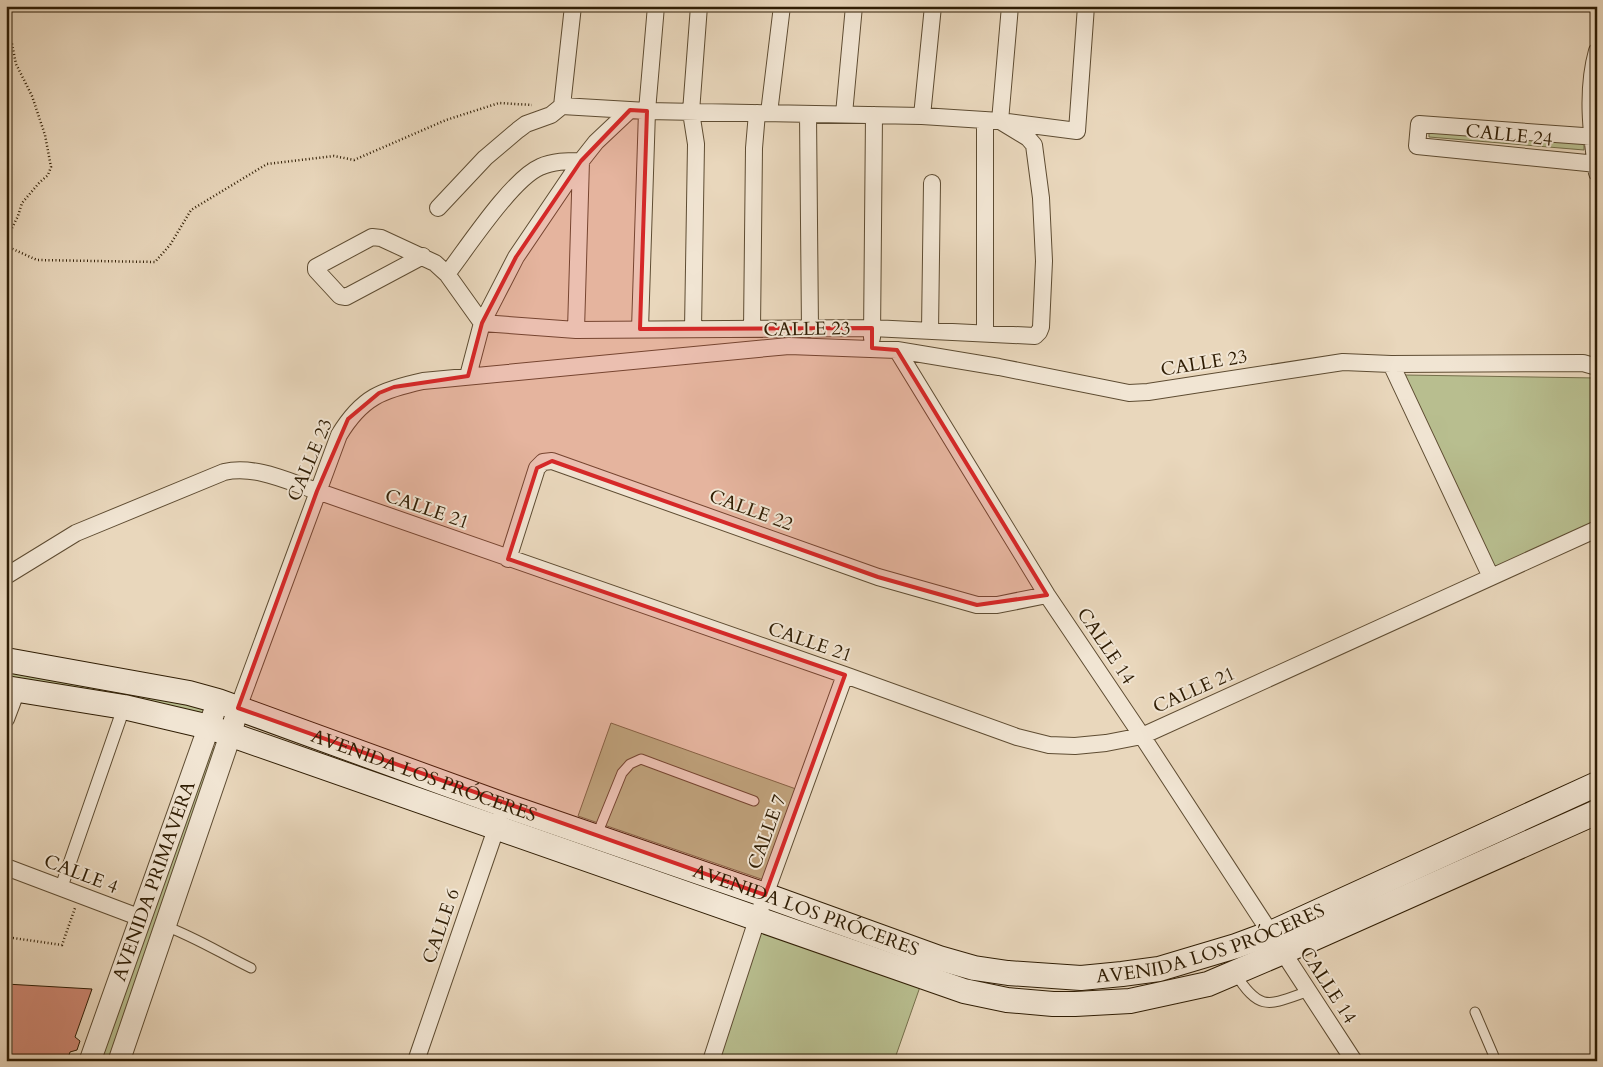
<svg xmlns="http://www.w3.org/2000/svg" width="1603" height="1067" font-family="Cardo,serif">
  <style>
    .green { fill: #b8be8f; stroke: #746e4a }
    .building { fill: #cd8772; stroke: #2f1d04 }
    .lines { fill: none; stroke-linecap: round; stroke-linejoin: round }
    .service-casing { stroke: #5e4c32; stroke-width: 11 }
    .pedestrian-casing { stroke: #5e4c32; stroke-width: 14 }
    .minor-casing { stroke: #5e4c32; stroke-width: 18 }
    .tertiary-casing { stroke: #5e4c32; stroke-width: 23 }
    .secondary-casing { stroke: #2f1d04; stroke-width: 26 }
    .path { stroke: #2f1d04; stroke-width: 2.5; stroke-dasharray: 1 2.5; stroke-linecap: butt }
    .service { stroke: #f1e5d3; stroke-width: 9 }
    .pedestrian { stroke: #f1e5d3; stroke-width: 12 }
    .minor { stroke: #f1e5d3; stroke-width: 16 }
    .tertiary { stroke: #f1e5d3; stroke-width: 21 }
    .secondary { stroke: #f1e5d3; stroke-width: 24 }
    .marked { fill: #d62828; fill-opacity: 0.2; stroke: #d62828; stroke-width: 4; stroke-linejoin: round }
    .labels { text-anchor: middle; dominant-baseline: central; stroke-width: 4; stroke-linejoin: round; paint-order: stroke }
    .street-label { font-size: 19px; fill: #2f1d04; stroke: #f1e5d3 }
  </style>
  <rect width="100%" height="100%" fill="#e9d7bc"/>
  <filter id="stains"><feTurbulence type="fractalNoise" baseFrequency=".004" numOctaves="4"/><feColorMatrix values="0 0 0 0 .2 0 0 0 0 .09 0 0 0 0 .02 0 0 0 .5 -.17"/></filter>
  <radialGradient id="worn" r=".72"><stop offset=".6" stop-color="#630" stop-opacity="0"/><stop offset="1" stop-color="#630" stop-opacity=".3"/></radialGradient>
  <path class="green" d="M 1429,128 L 1584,141 L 1584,150 L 1429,137 Z
    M 1404,375 L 1597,378 L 1597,522 L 1494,570 Z
    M 6,664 L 204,706 L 202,715 L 6,679 Z
    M 611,723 L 796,789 L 764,880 L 578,816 Z
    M 208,746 L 218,751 L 110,1061 L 98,1061 Z
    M 762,926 L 921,984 L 894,1061 L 718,1061 Z"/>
  <path class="building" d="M 6,984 L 92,989 L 75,1037 L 80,1041 L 77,1050 L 70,1052 L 67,1061 L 6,1061 Z"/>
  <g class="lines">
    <defs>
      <path id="service" d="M 596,837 L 622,773 L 630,764 L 641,759 L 754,801
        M 165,926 C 195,937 222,954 251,968
        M 1235,973 C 1260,1013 1269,1005 1309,991
        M 1475,1012 L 1496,1061"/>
      <path id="pedestrian" d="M 61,888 L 124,707"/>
      <path id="minor" d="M 562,106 L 573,6
        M 769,113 L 782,6
        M 808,114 L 810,329
        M 844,114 L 854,6
        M 922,116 L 933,6
        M 1597,137 L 1419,124 L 1417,146 L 1597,164
        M 1597,173 C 1591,133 1586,90 1597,51
        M 438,208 L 485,158 L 518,130 L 526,124 L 551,115 L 562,106 L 647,111 L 922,116 L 1000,121 L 1077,131 L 1086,6
        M 423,256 L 346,297 L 340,296 L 316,270 L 316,267 L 372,237 L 381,238 L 435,263 L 447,274 L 482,323 L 576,330 L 872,328 L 1035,336 L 1039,332 L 1041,327 L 1044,261 L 1041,198 L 1034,145 L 1028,138 L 1000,121 L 1010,6
        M 447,274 C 467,248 512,179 540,167 C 553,161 567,161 581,161 L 576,330
        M 640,329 L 647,111 L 656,6
        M 693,329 L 696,144 L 691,112 L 699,6
        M 752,329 L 754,148 L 757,113
        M 930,331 L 932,183
        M 985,333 L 985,120
        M 872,338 L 874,115
        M 897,350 L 1047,595 L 1142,736 L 1354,1061
        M 1391,364 L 1491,577
        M 468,376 L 482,323 L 516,257 L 581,161 L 596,142 L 630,110
        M 508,559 L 537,468 L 543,462 L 552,461 L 878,577 L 977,605 L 997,605 L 1047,595
        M 6,576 L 76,533 L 224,472 C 255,465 287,481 317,491 L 845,675 L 1017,737 L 1049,745 L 1075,746 L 1106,743 L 1142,736 L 1597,529
        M 238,708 L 339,435 C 362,397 382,390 423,381 L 789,346 L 897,350 L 999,367 L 1129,393 L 1148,392 L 1343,362 L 1391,364 L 1583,363 L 1597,367
        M 6,719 L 17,690
        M 6,867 L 141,918
        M 416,1061 L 499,820
        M 711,1061 L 765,895 L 845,675"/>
      <g id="tertiary">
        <path id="s1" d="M 90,1061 L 218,701"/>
        <path d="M 119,1061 L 230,736 L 238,708"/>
      </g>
      <g id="secondary">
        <path id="s2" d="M 6,660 L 189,693 L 218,701 L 504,805 L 765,895 L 939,958 L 974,968 L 1008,973 L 1081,978 L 1122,974 L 1159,969 L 1236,946 L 1271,933 L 1597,784"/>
        <path d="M 6,688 L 124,707 L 209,727 L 964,991 L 1007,1000 L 1053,1004 L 1075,1004 L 1130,1001 L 1208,984 L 1283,952 L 1597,812"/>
      </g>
    </defs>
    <use href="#service" class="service-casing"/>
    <use href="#pedestrian" class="pedestrian-casing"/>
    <use href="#minor" class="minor-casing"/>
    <use href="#tertiary" class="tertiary-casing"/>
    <use href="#secondary" class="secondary-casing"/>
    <path class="path" d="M 6,35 L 12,44 L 16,64 L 32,96 L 45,135 L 51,167 L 48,175 L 39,183 L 22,203 L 18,216 L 6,240
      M 6,246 L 37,260 L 155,262 L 170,245 L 191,210 L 267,164 L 334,156 L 354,160 L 446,120 L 499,103 L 532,105
      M 6,937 L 62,945 L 75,908"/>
    <use href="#service" class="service"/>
    <use href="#pedestrian" class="pedestrian"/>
    <use href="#minor" class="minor"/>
    <use href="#tertiary" class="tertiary"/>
    <use href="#secondary" class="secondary"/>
  </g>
  <path class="marked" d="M 630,110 L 647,111 L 640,329 L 872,328 L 872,348 L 897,350 L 1047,595 L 977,605 L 878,577 L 552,461 L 537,468 L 508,559 L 845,675 L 765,895 L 238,708 L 317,491 L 348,419 L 379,393 L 394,387 L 468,376 L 482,323 L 516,257 L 581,161 Z"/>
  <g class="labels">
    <g class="street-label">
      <text transform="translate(1509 135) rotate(6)">CALLE 24</text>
      <text transform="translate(807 329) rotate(-1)">CALLE 23</text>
      <text transform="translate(1204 363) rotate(-9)">CALLE 23</text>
      <text transform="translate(310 460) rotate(-67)">CALLE 23</text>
      <text transform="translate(427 509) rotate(19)">CALLE 21</text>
      <text transform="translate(751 510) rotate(20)">CALLE 22</text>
      <text transform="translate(810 642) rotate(19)">CALLE 21</text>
      <text transform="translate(1106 646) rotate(56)">CALLE 14</text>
      <text transform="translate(1194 690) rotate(-24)">CALLE 21</text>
      <text stroke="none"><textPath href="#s2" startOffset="435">AVENIDA LOS PRÓCERES</textPath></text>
      <text transform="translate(767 832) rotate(-70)">CALLE 7</text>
      <text transform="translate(81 874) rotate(21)">CALLE 4</text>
      <text stroke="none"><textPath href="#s1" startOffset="191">AVENIDA PRIMAVERA</textPath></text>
      <text stroke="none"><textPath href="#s2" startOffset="840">AVENIDA LOS PRÓCERES</textPath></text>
      <text transform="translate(441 926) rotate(-71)">CALLE 6</text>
      <text stroke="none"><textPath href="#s2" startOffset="1260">AVENIDA LOS PRÓCERES</textPath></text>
      <text transform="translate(1328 985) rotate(57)">CALLE 14</text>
    </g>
  </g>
  <rect width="1603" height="1067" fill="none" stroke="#e9d7bc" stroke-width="25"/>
  <rect x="8" y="8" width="1588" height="1052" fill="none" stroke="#2f1d04" stroke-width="2.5"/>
  <rect x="12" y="12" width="1578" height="1042" fill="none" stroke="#2f1d04"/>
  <rect width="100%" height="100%" filter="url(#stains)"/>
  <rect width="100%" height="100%" fill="url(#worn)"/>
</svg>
